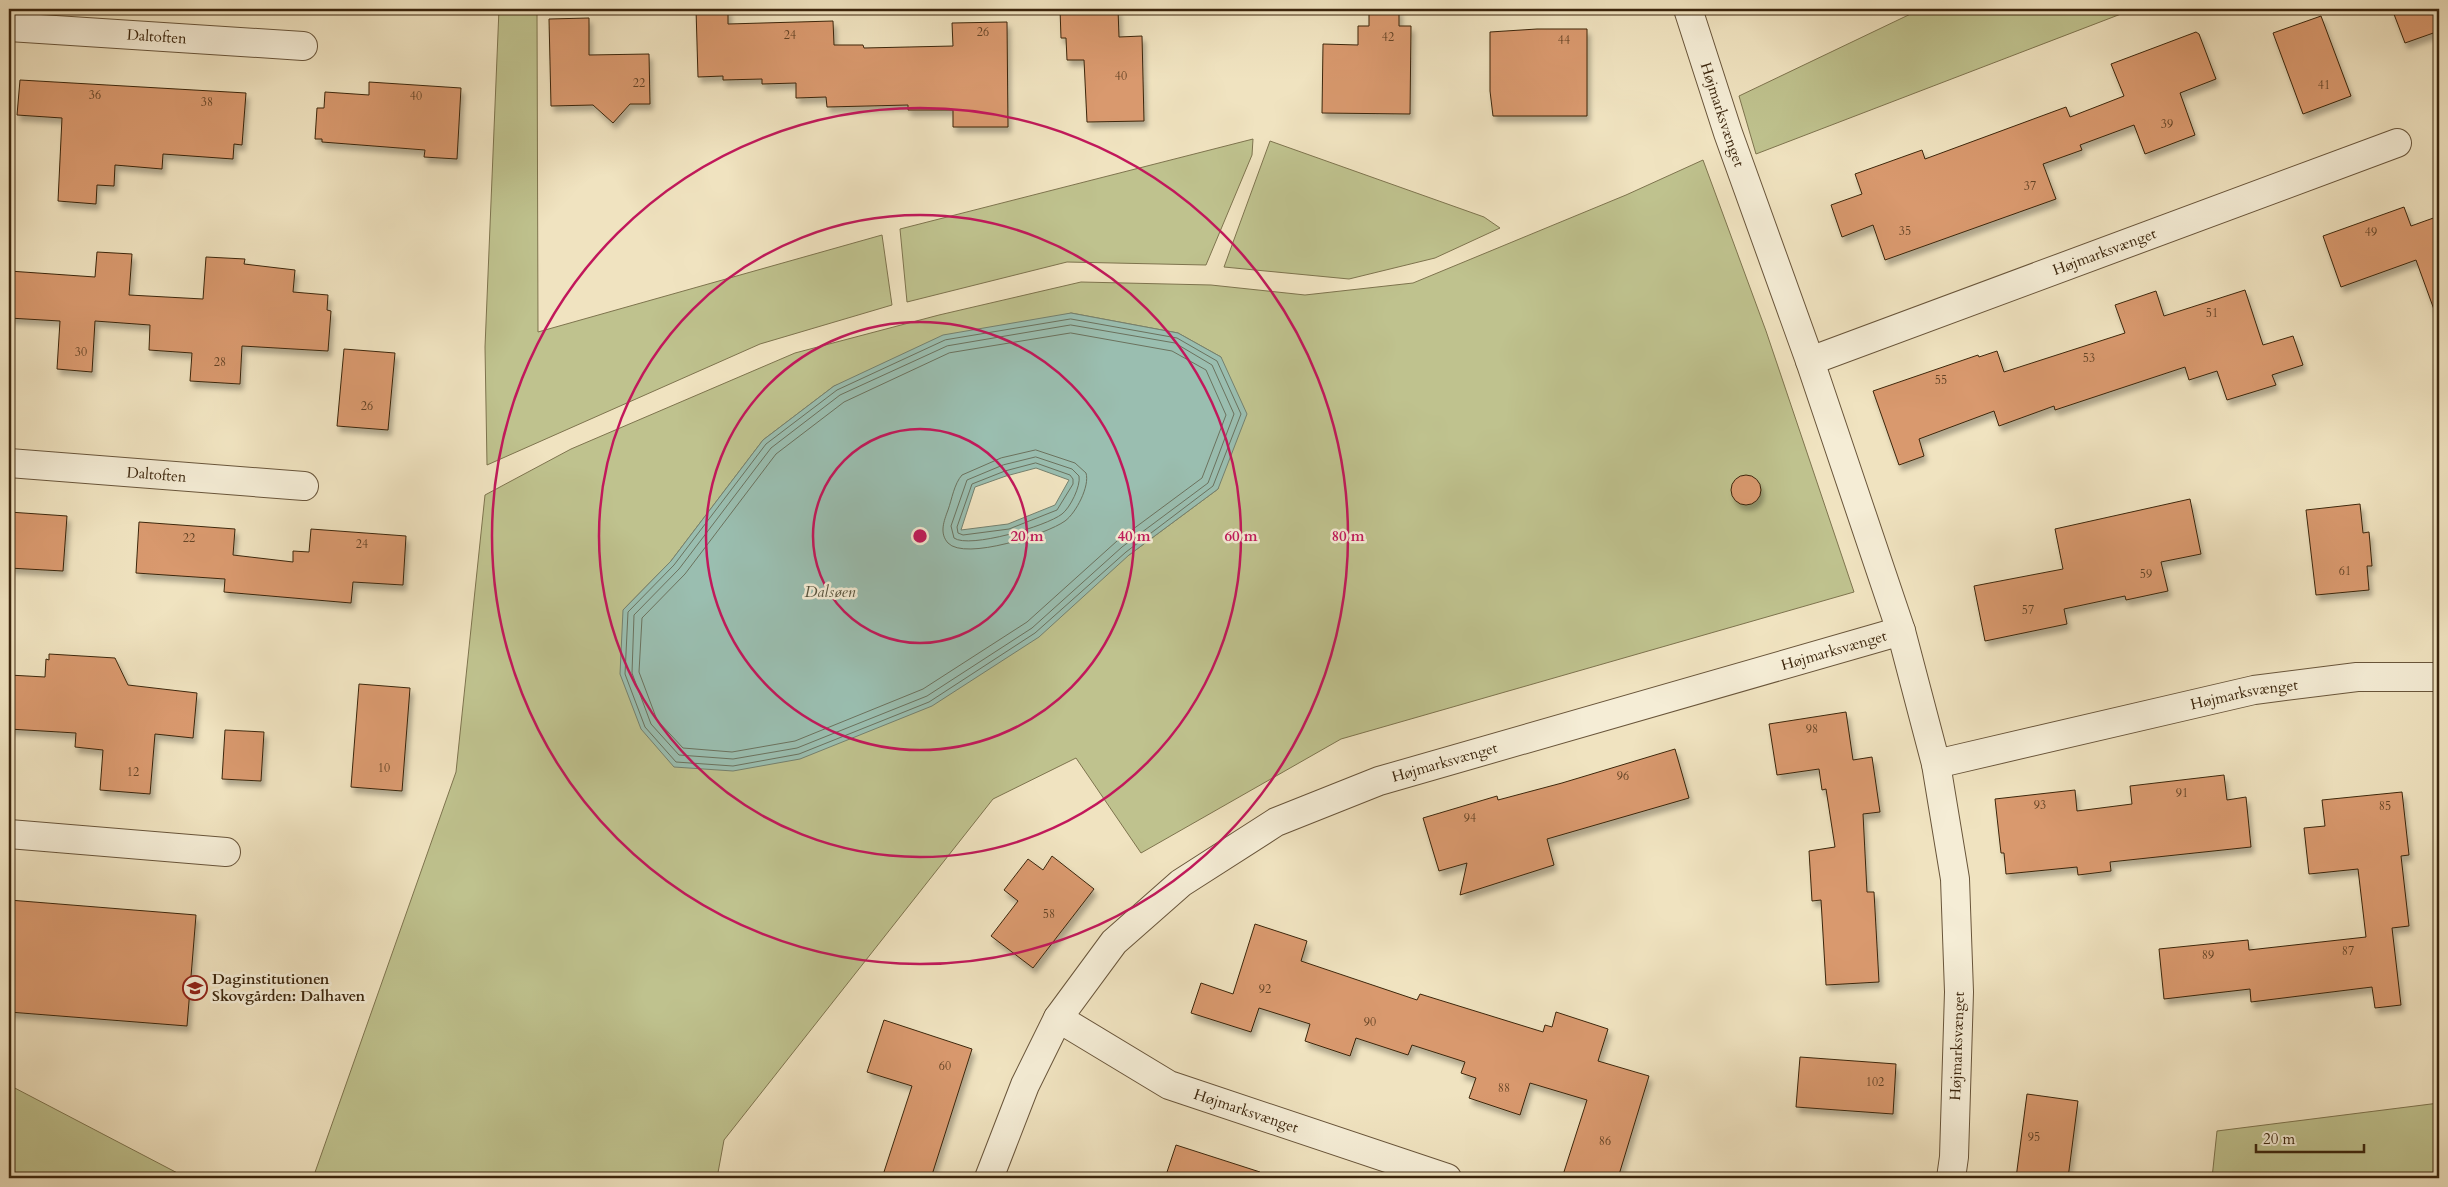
<svg xmlns="http://www.w3.org/2000/svg" width="2448" height="1187" font-family="Cardo,serif">
  <style>
    .green { fill: #bfc28e; stroke: #7e744e; fill-rule: evenodd }
    .water { fill: #9abeb0; stroke: #74816f; fill-rule: evenodd }
    .lines { fill: none; stroke-linecap: round; stroke-linejoin: round }
    .shore { stroke: #6b725e; stroke-width: 1 }
    .building { fill: #d9996e; stroke: #3c260d; filter: url(#shadow) }
    .minor-casing { stroke: #69553a; stroke-width: 30 }
    .minor { stroke: #f5edd6; stroke-width: 28 }
    .ring { fill: none; stroke: #c2185b; stroke-width: 2.5 }
    .labels { text-anchor: middle; dominant-baseline: central; stroke-width: 5; stroke-linejoin: round; paint-order: stroke }
    .number-label { font-size: 12px; fill: #634325 }
    .street-label { font-size: 15px; fill: #3c260d; stroke: #f5edd6 }
    .poi-label { font-size: 15px; font-weight: bold; fill: #3c260d; stroke: #f5edd6; text-anchor: start }
    .water-label { font-size: 16px; font-style: italic; fill: #58543e; stroke: #f5edd6 }
    .centre { fill: #c2185b; stroke: #f5edd6; stroke-width: 2.5 }
    .ring-label { font-size: 15px; text-anchor: middle; font-weight: bold; fill: #c2185b; stroke: #f5edd6; stroke-width: 5; stroke-linejoin: round; paint-order: stroke }
  </style>
  <defs>
    <filter id="shadow"><feDropShadow dx="3" dy="5.5" stdDeviation="2.5" flood-color="#0004"/></filter>
  </defs>
  <rect width="100%" height="100%" fill="#f0e3c0"/>
  <filter id="stains"><feTurbulence type="fractalNoise" baseFrequency=".004" numOctaves="4"/><feColorMatrix values="0 0 0 0 .2 0 0 0 0 .09 0 0 0 0 .02 0 0 0 .5 -.17"/></filter>
  <radialGradient id="worn" r=".72"><stop offset=".6" stop-color="#630" stop-opacity="0"/><stop offset="1" stop-color="#630" stop-opacity=".3"/></radialGradient>
  <path class="green" d="M 499,9 L 537,9 L 538,332 L 882,235 L 892,305 L 760,344 L 487,465 L 485,347 Z
    M 1921,9 L 2134,9 L 1756,154 L 1739,96 Z
    M 1253,139 L 1252,155 L 1206,265 L 1067,262 L 907,302 L 900,229 Z
    M 1270,141 L 1484,217 L 1500,228 L 1435,258 L 1349,279 L 1224,267 Z
    M 1703,160 L 1766,331 L 1854,592 L 1341,739 L 1141,853 L 1076,758 L 993,799 L 724,1140 L 717,1178 L 313,1178 L 456,772 L 485,495 L 571,449 L 795,353 L 939,315 L 1081,282 L 1211,285 L 1305,295 L 1413,283 L 1626,195 ZM 1071,313 L 1178,333 L 1221,357 L 1218,489 L 1129,555 L 623,610 L 671,561 L 763,440 L 834,386 Z
    M 9,1085 L 187,1178 L 9,1178 Z
    M 2439,1103 L 2439,1178 L 2212,1178 L 2217,1131 Z"/>
  <path class="water" d="M 1071,313 L 1178,333 L 1221,357 L 1247,414 L 1218,489 L 1129,555 L 1039,637 L 932,706 L 800,759 L 733,771 L 674,767 L 641,729 L 620,674 L 623,610 L 671,561 L 763,440 L 834,386 L 943,335 ZM 1036,468 L 1069,480 L 1055,505 L 1008,524 L 961,530 L 975,487 L 1006,476 Z"/>
  <g class="lines">
    <path class="shore" d="M 1071,319 L 1177,338 L 1217,361 L 1241,414 L 1213,486 L 1126,552 L 1035,633 L 929,702 L 799,754 L 733,766 L 676,762 L 645,727 L 625,674 L 628,612 L 674,565 L 766,444 L 837,390 L 945,340 Z
      M 1071,325 L 1175,343 L 1212,365 L 1234,414 L 1208,483 L 1122,547 L 1032,628 L 927,696 L 797,748 L 733,759 L 679,755 L 651,724 L 632,673 L 634,615 L 679,569 L 771,448 L 840,395 L 947,346 Z
      M 1071,333 L 1172,351 L 1206,370 L 1226,415 L 1202,478 L 1117,541 L 1027,622 L 923,689 L 795,741 L 732,752 L 683,748 L 657,720 L 639,672 L 642,618 L 685,574 L 776,454 L 844,402 L 949,353 Z
      M 1036,450 L 1075,463 L 1086,473 C 1090,486 1076,513 1065,521 C 1047,534 965,561 948,543 C 939,533 944,521 948,510 C 952,499 954,484 962,475 L 1001,458 Z
      M 1036,457 L 1072,469 L 1079,476 C 1081,486 1070,508 1062,514 C 1047,526 969,549 954,538 L 951,526 L 967,480 L 1003,465 Z
      M 1036,463 L 1070,475 L 1073,479 L 1073,484 L 1057,510 L 1009,529 L 963,535 L 958,533 L 957,527 L 972,484 L 1005,471 Z"/>
  </g>
  <path class="building" d="M 696,9 L 728,9 L 728,24 L 833,21 L 834,45 L 863,45 L 864,48 L 953,46 L 952,23 L 1007,22 L 1008,127 L 953,127 L 953,110 L 908,110 L 908,105 L 827,107 L 826,97 L 796,98 L 796,83 L 762,84 L 762,79 L 723,80 L 723,76 L 698,77 Z
    M 1060,9 L 1118,9 L 1119,37 L 1142,36 L 1144,121 L 1087,122 L 1084,60 L 1067,60 L 1066,38 L 1061,38 Z
    M 1369,9 L 1399,9 L 1399,26 L 1411,26 L 1410,114 L 1322,113 L 1323,44 L 1358,45 L 1358,26 L 1369,26 Z
    M 2392,9 L 2439,9 L 2439,31 L 2405,43 Z
    M 2321,16 L 2351,96 L 2303,114 L 2273,33 Z
    M 589,18 L 589,55 L 649,54 L 650,104 L 630,104 L 613,123 L 593,105 L 551,106 L 549,19 Z
    M 1537,29 L 1587,29 L 1587,116 L 1493,116 L 1490,91 L 1490,32 Z
    M 2196,32 L 2199,34 L 2216,79 L 2180,93 L 2195,135 L 2145,154 L 2134,125 L 2080,145 L 2082,150 L 2043,164 L 2056,199 L 1885,260 L 1873,225 L 1842,237 L 1831,205 L 1862,194 L 1855,174 L 1922,150 L 1925,159 L 2066,107 L 2070,117 L 2124,96 L 2111,64 Z
    M 20,80 L 246,93 L 242,145 L 234,144 L 233,159 L 163,154 L 162,169 L 115,165 L 114,186 L 97,185 L 96,204 L 58,201 L 62,118 L 17,115 Z
    M 369,82 L 461,88 L 457,159 L 424,157 L 425,150 L 322,142 L 322,139 L 315,139 L 317,108 L 324,108 L 325,92 L 369,95 Z
    M 2404,207 L 2411,226 L 2439,216 L 2439,314 L 2436,315 L 2416,260 L 2341,287 L 2323,236 Z
    M 97,252 L 132,254 L 129,295 L 203,299 L 206,257 L 245,259 L 244,264 L 295,270 L 293,292 L 328,295 L 327,310 L 331,311 L 328,351 L 242,346 L 240,384 L 190,381 L 192,353 L 149,350 L 150,325 L 95,321 L 92,372 L 57,369 L 60,321 L 9,318 L 9,271 L 95,277 Z
    M 2245,290 L 2263,345 L 2293,336 L 2303,365 L 2272,375 L 2276,385 L 2227,400 L 2217,371 L 2189,380 L 2185,367 L 2055,410 L 2054,406 L 1999,426 L 1994,411 L 1919,439 L 1924,456 L 1899,465 L 1873,391 L 1978,355 L 1979,357 L 1997,351 L 2004,372 L 2125,333 L 2115,305 L 2156,291 L 2164,316 Z
    M 344,349 L 395,353 L 388,430 L 337,426 Z
    M1731 490a15 15 0 1 1 30 0a15 15 0 1 1-30 0Z
    M 2190,499 L 2201,554 L 2161,562 L 2168,591 L 2126,600 L 2125,596 L 2064,609 L 2067,624 L 1985,641 L 1974,586 L 2063,569 L 2055,529 Z
    M 2360,504 L 2363,533 L 2369,532 L 2372,566 L 2367,566 L 2369,590 L 2316,595 L 2306,510 Z
    M 9,512 L 67,516 L 63,571 L 9,568 Z
    M 139,522 L 235,529 L 233,555 L 293,562 L 293,551 L 309,552 L 311,529 L 406,536 L 403,585 L 353,582 L 351,603 L 224,592 L 225,579 L 136,573 Z
    M 49,654 L 115,658 L 128,685 L 197,693 L 193,738 L 155,734 L 150,794 L 100,790 L 103,750 L 75,747 L 76,733 L 9,729 L 9,675 L 45,677 L 46,659 L 49,660 Z
    M 359,684 L 410,688 L 402,791 L 351,787 Z
    M 1846,712 L 1853,760 L 1872,757 L 1880,812 L 1863,814 L 1867,892 L 1874,892 L 1879,982 L 1826,985 L 1821,900 L 1812,901 L 1809,851 L 1835,847 L 1826,789 L 1822,790 L 1819,769 L 1777,775 L 1769,724 Z
    M 225,730 L 264,732 L 261,781 L 222,779 Z
    M 1675,749 L 1689,798 L 1547,839 L 1554,865 L 1460,895 L 1467,863 L 1439,871 L 1423,818 L 1497,796 L 1498,800 L 1562,783 Z
    M 2224,775 L 2227,800 L 2246,797 L 2251,847 L 2110,862 L 2111,871 L 2078,875 L 2077,867 L 2006,874 L 2004,853 L 2001,853 L 1995,799 L 2075,790 L 2077,811 L 2132,804 L 2130,786 Z
    M 2402,792 L 2409,855 L 2401,856 L 2409,926 L 2392,928 L 2401,1005 L 2375,1008 L 2372,987 L 2251,1002 L 2250,989 L 2164,999 L 2159,949 L 2248,940 L 2249,950 L 2366,937 L 2358,869 L 2309,874 L 2304,828 L 2325,826 L 2322,800 Z
    M 1052,856 L 1094,889 L 1033,968 L 991,936 L 1018,901 L 1004,890 L 1028,859 L 1043,870 Z
    M 9,900 L 196,915 L 187,1026 L 9,1012 Z
    M 1255,924 L 1307,941 L 1301,961 L 1417,1000 L 1420,994 L 1543,1032 L 1545,1025 L 1552,1027 L 1556,1012 L 1608,1029 L 1598,1061 L 1649,1076 L 1618,1178 L 1562,1178 L 1587,1100 L 1530,1083 L 1520,1115 L 1469,1098 L 1476,1078 L 1461,1073 L 1465,1062 L 1412,1045 L 1408,1055 L 1356,1038 L 1350,1056 L 1305,1041 L 1310,1024 L 1259,1008 L 1251,1032 L 1191,1013 L 1201,983 L 1233,994 Z
    M 884,1020 L 972,1049 L 931,1178 L 882,1178 L 912,1086 L 867,1072 Z
    M 1800,1057 L 1896,1064 L 1893,1114 L 1796,1107 Z
    M 2027,1094 L 2078,1101 L 2068,1178 L 2016,1178 Z
    M 1176,1145 L 1260,1172 L 1259,1178 L 1165,1178 Z"/>
  <g class="lines">
    <defs>
      <g id="minor">
        <path id="s1" d="M 1688,9 L 1728,133 L 1810,361 L 1901,631 L 1936,764 L 1955,879 L 1959,992 L 1954,1157 L 1951,1178"/>
        <path id="s2" d="M 9,27 L 303,46"/>
        <path id="s3" d="M 1810,361 L 2397,143"/>
        <path id="s4" d="M 9,463 L 304,486"/>
        <path id="s5" d="M 1936,764 L 2254,690 L 2357,677 L 2439,677"/>
        <path d="M 9,834 L 226,852"/>
        <path id="s6" d="M 1058,1018 L 1169,1085 L 1447,1178"/>
        <path id="s7" d="M 989,1178 L 1025,1085 L 1058,1018 L 1114,942 L 1181,883 L 1276,822 L 1379,781 L 1901,631"/>
      </g>
    </defs>
    <use href="#minor" class="minor-casing"/>
    <use href="#minor" class="minor"/>
  </g>
  <g class="ring">
    <circle cx="920" cy="536" r="107"/>
    <circle cx="920" cy="536" r="214"/>
    <circle cx="920" cy="536" r="321"/>
    <circle cx="920" cy="536" r="428"/>
  </g>
  <defs>
    <symbol id="school-ring" viewBox="-11 -11 22 22"><circle r="9.5" fill="#f5edd6" stroke="#8f2418" stroke-width="1.5"/><path d="M0-5L7-2L0 1L-7-2ZM-4 1L0 2.5L4 1V4Q0 6-4 4Z" fill="#8f2418"/></symbol>
  </defs>
  <g fill-rule="evenodd">
    <use href="#school-ring" x="181" y="974" width="28" height="28"/>
  </g>
  <g class="labels">
    <g class="number-label">
      <text x="983" y="32">26</text>
      <text x="790" y="35">24</text>
      <text x="1388" y="37">42</text>
      <text x="1564" y="40">44</text>
      <text x="1121" y="76">40</text>
      <text x="639" y="83">22</text>
      <text x="2324" y="85">41</text>
      <text x="95" y="95">36</text>
      <text x="416" y="96">40</text>
      <text x="207" y="102">38</text>
      <text x="2167" y="124">39</text>
      <text x="2030" y="186">37</text>
      <text x="1905" y="231">35</text>
      <text x="2371" y="232">49</text>
      <text x="2212" y="313">51</text>
      <text x="81" y="352">30</text>
      <text x="2089" y="358">53</text>
      <text x="220" y="362">28</text>
      <text x="1941" y="380">55</text>
      <text x="367" y="406">26</text>
      <text x="189" y="538">22</text>
      <text x="362" y="544">24</text>
      <text x="2345" y="571">61</text>
      <text x="2146" y="574">59</text>
      <text x="2028" y="610">57</text>
      <text x="1812" y="729">98</text>
      <text x="384" y="768">10</text>
      <text x="133" y="772">12</text>
      <text x="1623" y="776">96</text>
      <text x="2182" y="793">91</text>
      <text x="2040" y="805">93</text>
      <text x="2385" y="806">85</text>
      <text x="1470" y="818">94</text>
      <text x="1049" y="914">58</text>
      <text x="2348" y="951">87</text>
      <text x="2208" y="955">89</text>
      <text x="1265" y="989">92</text>
      <text x="1370" y="1022">90</text>
      <text x="945" y="1066">60</text>
      <text x="1875" y="1082">102</text>
      <text x="1504" y="1088">88</text>
      <text x="2034" y="1137">95</text>
      <text x="1605" y="1141">86</text>
    </g>
    <g class="street-label">
      <text stroke="none"><textPath href="#s2" startOffset="148">Daltoften</textPath></text>
      <text stroke="none"><textPath href="#s1" startOffset="111">Højmarksvænget</textPath></text>
      <text stroke="none"><textPath href="#s3" startOffset="314">Højmarksvænget</textPath></text>
      <text stroke="none"><textPath href="#s4" startOffset="148">Daltoften</textPath></text>
      <text stroke="none"><textPath href="#s7" startOffset="1055">Højmarksvænget</textPath></text>
      <text stroke="none"><textPath href="#s5" startOffset="316">Højmarksvænget</textPath></text>
      <text stroke="none"><textPath href="#s7" startOffset="650">Højmarksvænget</textPath></text>
      <text transform="translate(1957 1046) rotate(-88)">Højmarksvænget</text>
      <text stroke="none"><textPath href="#s6" startOffset="211">Højmarksvænget</textPath></text>
    </g>
    <g class="poi-label">
      <text x="212" y="979">Daginstitutionen<tspan x="212" dy="17">Skovgården: Dalhaven</tspan></text>
    </g>
    <g class="water-label">
      <text x="830" y="592">Dalsøen</text>
    </g>
  </g>
  <circle cx="920" cy="536" r="8" class="centre"/>
  <g class="ring-label">
    <text x="1027" y="541">20 m</text>
    <text x="1134" y="541">40 m</text>
    <text x="1241" y="541">60 m</text>
    <text x="1348" y="541">80 m</text>
  </g>
  <rect width="2448" height="1187" fill="none" stroke="#f0e3c0" stroke-width="30"/>
  <rect x="10" y="10" width="2428" height="1167" fill="none" stroke="#3c260d" stroke-width="2.5"/>
  <rect x="15" y="15" width="2418" height="1157" fill="none" stroke="#3c260d"/>
  <path d="M2256 1144v8h108v-8" fill="none" stroke="#3c260d" stroke-width="2.5"/>
  <text x="2263" y="1144" font-size="15" fill="#3c260d" stroke="#f5edd6" stroke-width="4" paint-order="stroke">20 m</text>
  <rect width="100%" height="100%" filter="url(#stains)"/>
  <rect width="100%" height="100%" fill="url(#worn)"/>
</svg>
